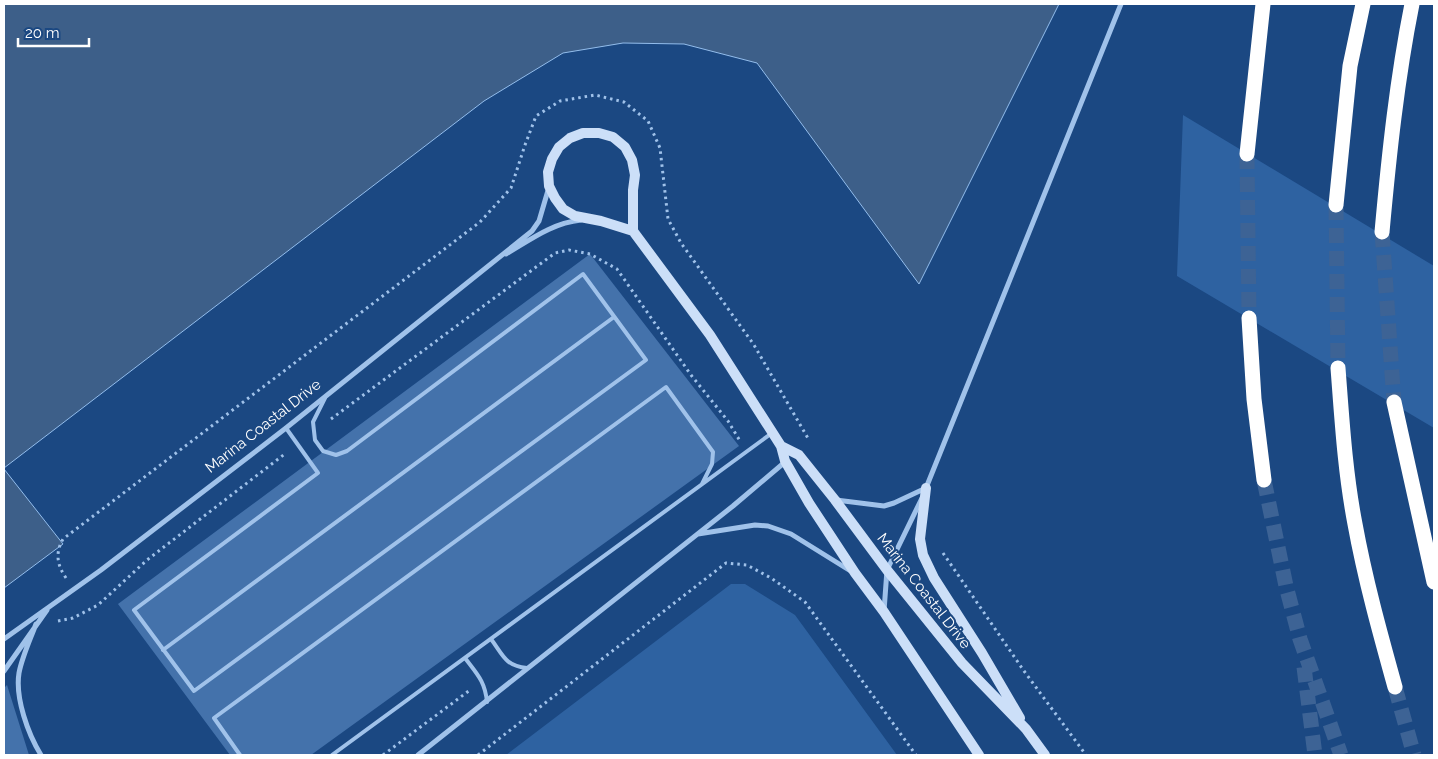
<svg xmlns="http://www.w3.org/2000/svg" width="1438" height="759" font-family="Raleway,sans-serif">
  <style>
    .green { fill: #2e62a1 }
    .water { fill: #3d5f89; stroke: #93bdec }
    .building { fill: #4472ab }
    .lines { fill: none; stroke-linecap: round; stroke-linejoin: round }
    .highway-tunnel { stroke: #3d6395; stroke-width: 15; stroke-dasharray: 15 8; stroke-linecap: butt }
    .path { stroke: #a0c2ea; stroke-width: 3; stroke-dasharray: 2.5 4; stroke-linecap: butt }
    .lane { stroke: #a0c2ea; stroke-width: 4 }
    .street { stroke: #a0c2ea; stroke-width: 5 }
    .secondary { stroke: #ccdff8; stroke-width: 10 }
    .highway { stroke: #fff; stroke-width: 15 }
    .labels { text-anchor: middle; dominant-baseline: central; stroke-width: 4; stroke-linejoin: round; paint-order: stroke }
    .street-label { font-size: 15px; fill: #fff; stroke: #1b4882 }
  </style>
  <rect width="100%" height="100%" fill="#1b4882"/>
  <path class="green" d="M 1183,115 L 1434,266 L 1434,428 L 1177,276 Z
    M 731,584 L 745,584 L 795,615 L 897,755 L 506,755 Z"/>
  <path class="water" d="M 4,4 L 1059,4 L 919,284 L 757,63 L 684,44 L 623,43 L 563,53 L 484,101 L 4,468 Z
    M 4,469 L 63,544 L 4,588 Z"/>
  <path class="building" d="M 590,254 L 739,446 L 311,755 L 230,755 L 118,604 Z
    M 7,685 L 29,755 L 4,755 L 4,688 Z"/>
  <g class="lines">
    <path class="highway-tunnel" d="M 1247,154 L 1249,318
      M 1336,205 L 1338,368
      M 1382,232 L 1394,402
      M 1264,480 L 1286,586 L 1300,639 L 1341,755
      M 1304,667 L 1315,755
      M 1395,687 L 1414,755"/>
    <path class="path" d="M 331,419 L 555,253 L 569,250 L 590,254 L 617,269 L 691,375 L 728,421 L 740,441
      M 943,553 L 1024,671 L 1086,755
      M 66,578 C 57,565 55,553 63,539 L 480,222 L 511,188 L 525,145 L 536,116 L 560,101 L 595,95 L 624,102 L 648,121 L 660,148 L 668,219 L 681,243 L 754,345 L 809,440
      M 58,621 L 73,618 L 98,605 L 147,560 L 286,453
      M 383,755 L 470,690
      M 478,755 L 726,563 L 747,565 L 771,578 L 805,602 L 916,755"/>
    <path class="lane" d="M 286,428 L 318,473 L 134,610 L 194,691 L 646,360 L 583,274 L 347,451 L 336,455 L 323,451 L 315,440 L 313,422 L 325,398
      M 491,639 C 503,655 505,666 527,668
      M 163,650 L 614,317
      M 465,658 C 477,674 485,681 487,702
      M 240,755 L 214,718 L 666,387 L 713,452 L 712,464 L 702,484
      M 332,755 L 772,433"/>
    <path class="street" d="M 506,254 C 530,240 552,223 581,220
      M 926,488 L 1121,4
      M 836,500 L 884,506 L 894,503 L 926,488
      M 698,534 L 755,525 L 768,526 L 791,534 L 849,570
      M 884,611 L 887,570 L 922,498
      M 36,624 C 30,640 22,657 19,673 C 15,698 28,734 41,755
      M 4,639 L 101,570 L 286,428 L 532,231 L 539,221 L 549,187
      M 4,671 L 47,610
      M 418,755 L 733,506 L 785,462"/>
    <path class="secondary" d="M 633,231 L 633,190 L 635,175 L 632,160 L 625,147 L 613,137 L 599,133 L 583,133 L 570,138 L 559,147 L 552,159 L 548,172 L 549,186 L 555,198 L 563,209 L 575,216 L 601,221 L 633,231 L 710,335 L 781,446 L 785,461 L 809,503 L 855,573 L 884,612 L 979,755
      M 781,446 L 799,455 L 835,500 L 887,570 L 962,663 L 1026,729 L 1045,755
      M 926,488 L 920,539 L 923,555 L 934,578 L 982,653 L 1020,718"/>
    <path class="highway" d="M 1247,154 L 1263,4
      M 1336,205 L 1350,66 L 1363,4
      M 1382,232 C 1389,155 1397,79 1412,4
      M 1249,318 L 1254,399 L 1264,480
      M 1338,368 C 1342,420 1345,472 1355,524 C 1365,579 1380,633 1395,687
      M 1394,402 L 1434,582"/>
  </g>
  <g class="labels">
    <g class="street-label">
      <text transform="translate(263 426) rotate(-38)">Marina Coastal Drive</text>
      <text transform="translate(924 591) rotate(52)">Marina Coastal Drive</text>
    </g>
  </g>
  <rect width="1438" height="759" fill="none" stroke="#ffffff" stroke-width="10"/>
  <path d="M18 38v8h71v-8" fill="none" stroke="#ffffff" stroke-width="2.5"/>
  <text x="25" y="38" font-size="15" fill="#ffffff" stroke="#1b4882" stroke-width="4" paint-order="stroke">20 m</text>
</svg>
